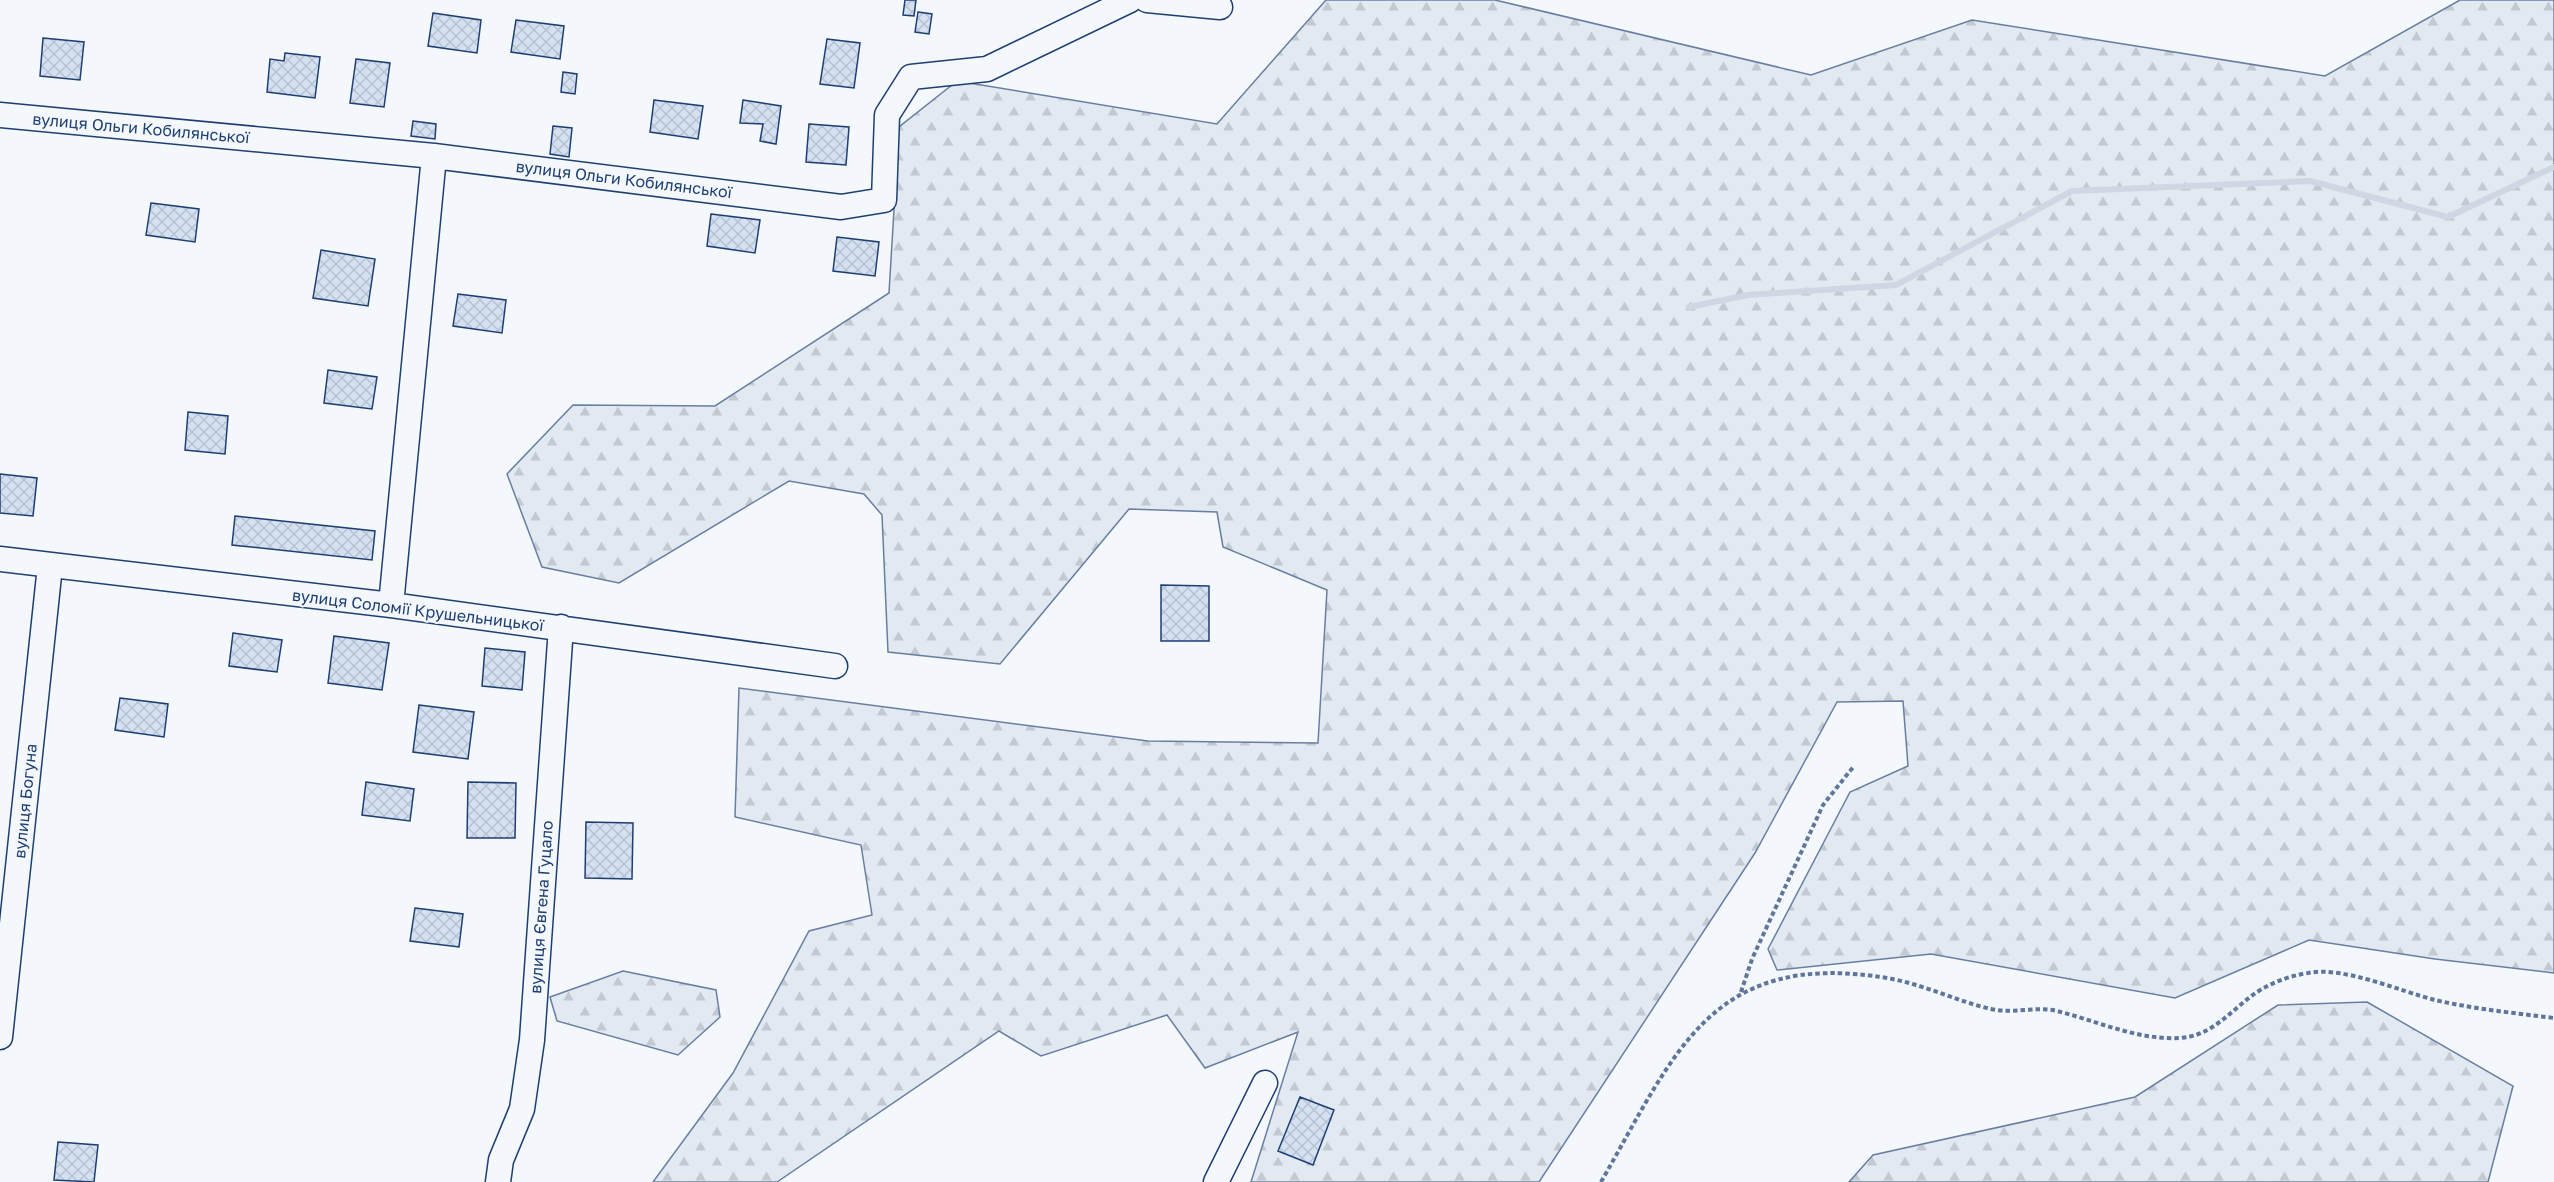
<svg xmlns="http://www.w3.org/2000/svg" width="2554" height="1182" font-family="'Golos Text',sans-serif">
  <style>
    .forest { fill: url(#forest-firs); stroke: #687fa3; stroke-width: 1.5 }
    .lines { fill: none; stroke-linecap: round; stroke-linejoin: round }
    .stream { stroke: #cfd7e4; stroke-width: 6 }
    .building { fill: url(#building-cross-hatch); stroke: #1d3f73; stroke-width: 1.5 }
    .minor-casing { stroke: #1d3f73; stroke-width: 27 }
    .path { stroke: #5e769c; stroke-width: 4; stroke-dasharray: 4.5 3; stroke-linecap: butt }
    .minor { stroke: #f4f7fb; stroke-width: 24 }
    .labels { text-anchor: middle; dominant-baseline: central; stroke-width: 4.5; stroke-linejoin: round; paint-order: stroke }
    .street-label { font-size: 16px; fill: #1d3f73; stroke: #f4f7fb }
  </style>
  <defs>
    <pattern id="forest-firs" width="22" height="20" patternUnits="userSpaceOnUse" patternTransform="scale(1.5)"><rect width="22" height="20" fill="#e3e9f0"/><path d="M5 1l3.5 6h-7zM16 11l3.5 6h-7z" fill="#c2c9d1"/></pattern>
    <pattern id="building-cross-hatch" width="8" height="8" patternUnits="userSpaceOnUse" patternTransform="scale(1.5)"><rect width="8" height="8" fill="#d5e0f0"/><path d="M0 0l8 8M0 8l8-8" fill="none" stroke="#b6c1d1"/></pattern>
  </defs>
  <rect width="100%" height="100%" fill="#f4f7fb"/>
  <path class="forest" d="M 1326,0 L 1495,0 L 1811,75 L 1972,20 L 2325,76 L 2460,0 L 2554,0 L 2554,973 L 2435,959 L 2309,940 L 2175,998 L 1931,954 L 1777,970 L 1768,949 L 1850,792 L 1908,766 L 1903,701 L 1837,702 L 1755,853 L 1539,1182 L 1251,1182 L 1298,1032 L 1205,1068 L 1167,1015 L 1041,1056 L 999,1031 L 777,1182 L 653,1182 L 733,1073 L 809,931 L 872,915 L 861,845 L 735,817 L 739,688 L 1148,741 L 1318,743 L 1327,590 L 1223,547 L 1217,512 L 1129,509 L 1000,664 L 888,652 L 882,515 L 864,494 L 789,481 L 619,583 L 542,567 L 507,474 L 573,405 L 715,406 L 889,293 L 899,127 L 957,81 L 1217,124 Z
    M 623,971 L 716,990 L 720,1017 L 678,1055 L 557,1021 L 550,997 Z
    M 2367,1002 L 2513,1086 L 2488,1182 L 1849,1182 L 1873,1155 L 2135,1097 L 2278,1005 Z"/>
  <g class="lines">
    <path class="stream" d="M 1689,307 L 1748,295 L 1896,285 L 2072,191 L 2310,181 L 2448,217 L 2554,167"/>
  </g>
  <path class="building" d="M 905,0 L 916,0 L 914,16 L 903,15 Z
    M 918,12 L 932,14 L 929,34 L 915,32 Z
    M 433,13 L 481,20 L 477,53 L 428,46 Z
    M 516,20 L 564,26 L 560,59 L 511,52 Z
    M 43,38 L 84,42 L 80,80 L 40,76 Z
    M 827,39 L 860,43 L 854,88 L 820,84 Z
    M 285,53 L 320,57 L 315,98 L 267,92 L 270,59 L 284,61 Z
    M 356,59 L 390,63 L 384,107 L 350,103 Z
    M 563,72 L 577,74 L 575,94 L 561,92 Z
    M 654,100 L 703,106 L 698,139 L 650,132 Z
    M 743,100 L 781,106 L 776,144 L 760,141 L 763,124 L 740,123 Z
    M 413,121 L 436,124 L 435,139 L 411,136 Z
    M 809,124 L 849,127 L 846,165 L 806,162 Z
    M 553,126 L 572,128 L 569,157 L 550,154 Z
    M 151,203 L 199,209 L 195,242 L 146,235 Z
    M 711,214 L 760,220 L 755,253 L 707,246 Z
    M 837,237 L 879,242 L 875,276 L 833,271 Z
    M 321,250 L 375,259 L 368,306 L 313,298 Z
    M 458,294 L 506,300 L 502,333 L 453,326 Z
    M 328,370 L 377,377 L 372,409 L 324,403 Z
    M 188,412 L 228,416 L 225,454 L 185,450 Z
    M 0,474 L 37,478 L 33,516 L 0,513 Z
    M 235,516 L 375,531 L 372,560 L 232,545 Z
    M 1161,585 L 1209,586 L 1209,641 L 1161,641 Z
    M 233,633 L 282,640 L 277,672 L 229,666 Z
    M 334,636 L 389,643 L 382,690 L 328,683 Z
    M 485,648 L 525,652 L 522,690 L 482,686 Z
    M 120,698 L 168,704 L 164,737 L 115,730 Z
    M 419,705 L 474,712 L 468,759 L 413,752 Z
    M 366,782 L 414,789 L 410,821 L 362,815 Z
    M 468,782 L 516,783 L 515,838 L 467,838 Z
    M 586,822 L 633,823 L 632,879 L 585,878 Z
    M 415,908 L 463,914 L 459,947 L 410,941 Z
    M 1300,1097 L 1334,1110 L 1313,1165 L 1278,1151 Z
    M 58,1142 L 98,1145 L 94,1182 L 54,1180 Z"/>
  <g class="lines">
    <defs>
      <path id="minor" d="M 1147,0 L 1220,7
        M 0,115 L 434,156 L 841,207 L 884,200 L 887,115 L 911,77 L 987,69 L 1130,0
        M 0,559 L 391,605 L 835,666
        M 391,605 L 434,156
        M 0,1037 L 50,566
        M 498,1182 L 501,1160 L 522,1109 L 532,1040 L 561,627
        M 1216,1182 L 1265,1083"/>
    </defs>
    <use href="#minor" class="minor-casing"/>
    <path class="path" d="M 1741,992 L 1752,959 L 1823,805 L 1854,766
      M 1601,1182 C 1675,1053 1711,949 1887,978 C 1923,984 1956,1001 1991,1009 C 2013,1014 2036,1006 2057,1011 C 2097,1021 2137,1040 2179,1038 C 2212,1037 2232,1009 2257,992 C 2273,982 2289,976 2308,973 C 2344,966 2399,991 2435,1000 C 2474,1009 2514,1013 2554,1018"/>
    <use href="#minor" class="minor"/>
  </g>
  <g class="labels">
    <g class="street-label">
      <text transform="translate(141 128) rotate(5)">вулиця Ольги Кобилянської</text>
      <text transform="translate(624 179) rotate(7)">вулиця Ольги Кобилянської</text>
      <text transform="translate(418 610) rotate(7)">вулиця Соломії Крушельницької</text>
      <text transform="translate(25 801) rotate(-84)">вулиця Богуна</text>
      <text transform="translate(541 907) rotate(-86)">вулиця Євгена Гуцало</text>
    </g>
  </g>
</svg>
